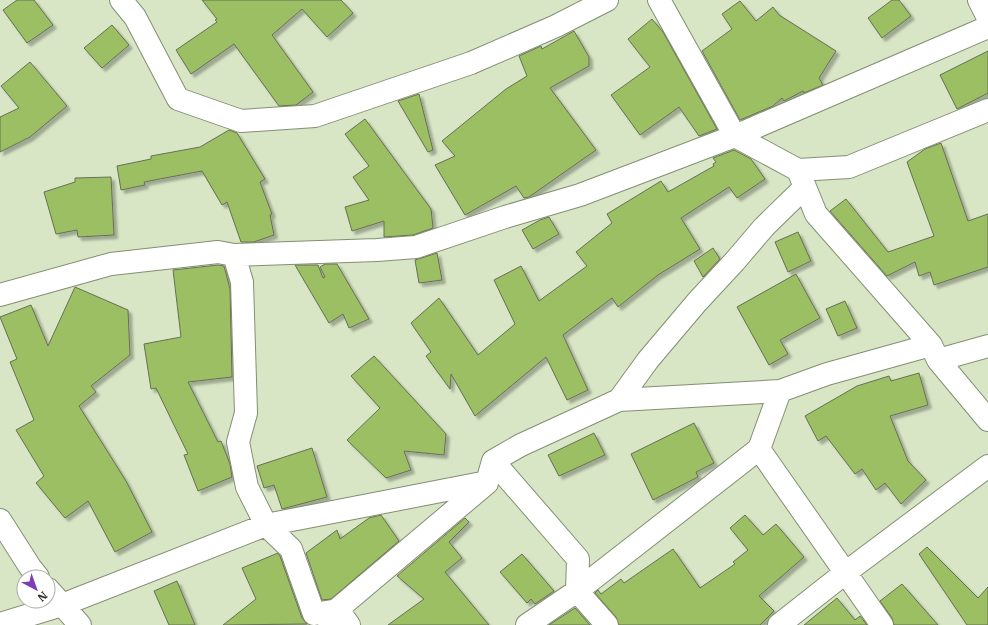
<svg xmlns="http://www.w3.org/2000/svg" width="988" height="625" font-family="'IBM Plex Serif',serif">
  <style>
    .building { fill: #9bbf62; stroke: #657054; filter: url(#shadow) }
    .lines { fill: none; stroke-linecap: round; stroke-linejoin: round }
    .street-casing { stroke: #838f72; stroke-width: 24 }
    .street { stroke: #fff; stroke-width: 22 }
  </style>
  <defs>
    <filter id="shadow"><feDropShadow dx="3.5" dy="3.5" stdDeviation="1" flood-color="#0004"/></filter>
  </defs>
  <rect width="100%" height="100%" fill="#d8e6c6"/>
  <path class="building" d="M 17,0 L 34,0 L 53,25 L 27,43 L 3,10 Z
    M 202,0 L 341,0 L 353,13 L 327,37 L 302,9 L 272,35 L 313,92 L 296,105 L 279,106 L 234,44 L 191,74 L 176,50 L 217,22 L 215,20 L 217,19 Z
    M 892,0 L 899,0 L 911,16 L 882,38 L 868,18 Z
    M 740,1 L 756,21 L 773,7 L 779,15 L 836,51 L 819,78 L 823,85 L 804,93 L 803,91 L 784,101 L 782,98 L 773,106 L 740,120 L 702,51 L 732,29 L 722,14 Z
    M 652,19 L 663,32 L 717,129 L 699,136 L 679,107 L 640,135 L 611,95 L 650,67 L 628,39 Z
    M 112,25 L 129,45 L 102,68 L 84,48 Z
    M 574,31 L 589,57 L 589,66 L 550,88 L 596,150 L 529,197 L 524,198 L 516,186 L 465,215 L 435,165 L 455,156 L 442,141 L 506,89 L 527,76 L 519,56 L 541,46 L 542,49 Z
    M 988,51 L 988,93 L 957,109 L 940,75 Z
    M 30,62 L 67,106 L 30,137 L 0,152 L 0,117 L 19,108 L 1,86 Z
    M 419,94 L 433,150 L 428,152 L 398,101 Z
    M 365,119 L 431,209 L 433,228 L 413,235 L 384,237 L 384,221 L 352,231 L 345,207 L 369,200 L 353,177 L 369,166 L 345,134 Z
    M 229,130 L 237,133 L 265,179 L 260,182 L 272,214 L 270,215 L 274,235 L 254,242 L 241,242 L 227,202 L 222,205 L 202,171 L 144,182 L 145,185 L 121,190 L 117,166 L 151,159 L 151,156 L 200,147 Z
    M 941,143 L 968,221 L 988,214 L 988,267 L 934,285 L 930,272 L 919,276 L 915,262 L 887,276 L 830,211 L 846,199 L 888,252 L 934,236 L 907,162 L 925,149 Z
    M 734,150 L 751,159 L 765,179 L 737,198 L 729,187 L 681,218 L 700,249 L 658,275 L 618,307 L 612,298 L 563,335 L 588,390 L 567,400 L 546,357 L 475,416 L 451,374 L 450,389 L 426,356 L 431,352 L 411,323 L 439,298 L 478,355 L 515,324 L 494,280 L 521,266 L 539,301 L 587,266 L 576,252 L 612,223 L 607,214 L 661,181 L 668,192 L 714,166 L 713,164 L 716,162 L 713,158 Z
    M 111,177 L 114,235 L 78,237 L 77,230 L 56,234 L 44,192 L 75,182 L 75,178 Z
    M 549,217 L 559,234 L 533,249 L 522,230 L 540,220 Z
    M 798,232 L 811,261 L 788,272 L 775,242 Z
    M 713,248 L 720,259 L 703,277 L 694,261 Z
    M 437,253 L 442,280 L 419,283 L 415,260 Z
    M 325,264 L 337,264 L 369,319 L 349,328 L 343,314 L 329,323 L 295,265 L 318,265 L 323,278 L 325,277 L 320,267 Z
    M 218,265 L 224,266 L 230,289 L 232,377 L 188,382 L 218,442 L 221,441 L 230,464 L 232,477 L 198,491 L 184,455 L 188,454 L 156,388 L 151,389 L 144,344 L 181,337 L 173,270 Z
    M 796,274 L 820,318 L 780,340 L 788,354 L 769,365 L 737,307 Z
    M 75,287 L 128,310 L 130,355 L 91,386 L 96,392 L 79,406 L 126,481 L 152,532 L 115,552 L 88,501 L 65,518 L 36,483 L 44,476 L 16,430 L 34,420 L 10,362 L 17,359 L 0,317 L 31,305 L 48,346 Z
    M 845,301 L 857,328 L 838,336 L 826,309 Z
    M 374,356 L 446,434 L 444,455 L 404,451 L 411,470 L 386,478 L 347,440 L 380,408 L 351,376 Z
    M 919,373 L 928,405 L 890,416 L 908,461 L 926,480 L 901,504 L 885,483 L 876,490 L 862,469 L 855,474 L 826,436 L 818,441 L 805,416 L 857,386 L 889,376 L 891,381 Z
    M 694,423 L 714,463 L 696,472 L 698,477 L 653,500 L 631,454 Z
    M 594,433 L 605,455 L 559,476 L 548,455 Z
    M 312,448 L 327,497 L 282,509 L 274,485 L 264,488 L 257,466 Z
    M 381,515 L 399,541 L 331,599 L 322,600 L 306,553 L 337,530 L 340,539 L 369,518 Z
    M 745,515 L 763,535 L 776,524 L 804,557 L 759,596 L 774,611 L 760,625 L 619,625 L 616,617 L 595,593 L 598,590 L 601,594 L 621,579 L 624,583 L 673,549 L 700,588 L 735,564 L 733,562 L 748,550 L 730,528 Z
    M 465,518 L 469,522 L 449,542 L 462,558 L 445,572 L 489,625 L 388,625 L 424,599 L 397,576 Z
    M 927,547 L 978,598 L 988,587 L 988,625 L 967,625 L 919,554 Z
    M 278,553 L 280,556 L 302,618 L 307,624 L 223,625 L 256,599 L 242,568 Z
    M 522,554 L 554,591 L 535,604 L 531,599 L 527,603 L 500,572 Z
    M 177,581 L 195,625 L 169,625 L 154,591 Z
    M 902,584 L 938,625 L 894,625 L 892,618 L 880,601 Z
    M 837,598 L 855,620 L 860,616 L 867,625 L 804,625 Z
    M 575,608 L 590,625 L 549,625 Z"/>
  <g class="lines">
    <defs>
      <path id="street" d="M 121,0 L 135,17 L 178,99 L 241,121 L 315,116 L 471,63 L 556,26 L 607,0
        M 659,0 L 735,136 L 798,170 L 816,214 L 931,345
        M 979,0 L 988,18
        M 798,170 L 849,167 L 988,110
        M 234,255 L 242,282 L 246,413 L 238,442 L 247,487 L 266,525 L 291,549 L 314,614 L 338,610
        M 0,295 L 111,264 L 218,252 L 234,255 L 377,250 L 416,247 L 505,217 L 580,195 L 735,136 L 988,27
        M 938,360 L 988,420
        M 780,391 L 759,449 L 882,625
        M 619,400 L 648,360 L 697,302 L 735,261 L 764,227 L 805,187
        M 493,461 L 578,559 L 577,591 L 607,625
        M 0,520 L 30,567 L 38,577
        M 48,589 L 80,625
        M 338,610 L 349,625
        M 327,618 L 487,483
        M 0,624 L 62,605 L 266,525 L 487,482 L 493,461 L 521,445 L 619,400 L 780,391 L 827,374 L 931,345 L 938,360 L 988,346
        M 527,625 L 577,591 L 759,449
        M 779,625 L 845,573 L 988,466"/>
    </defs>
    <use href="#street" class="street-casing"/>
    <use href="#street" class="street"/>
  </g>
  <g transform="translate(36 589) rotate(139)"><circle r="19" fill="#ffffff" stroke="#abada8"/>
  <path d="M0-3L7 15L0 10L-7 15Z" fill="#7c3eb4"/>
  <text y="-6" font-size="11" font-weight="bold" text-anchor="middle" fill="#2c3225">N</text>
  </g>
</svg>
